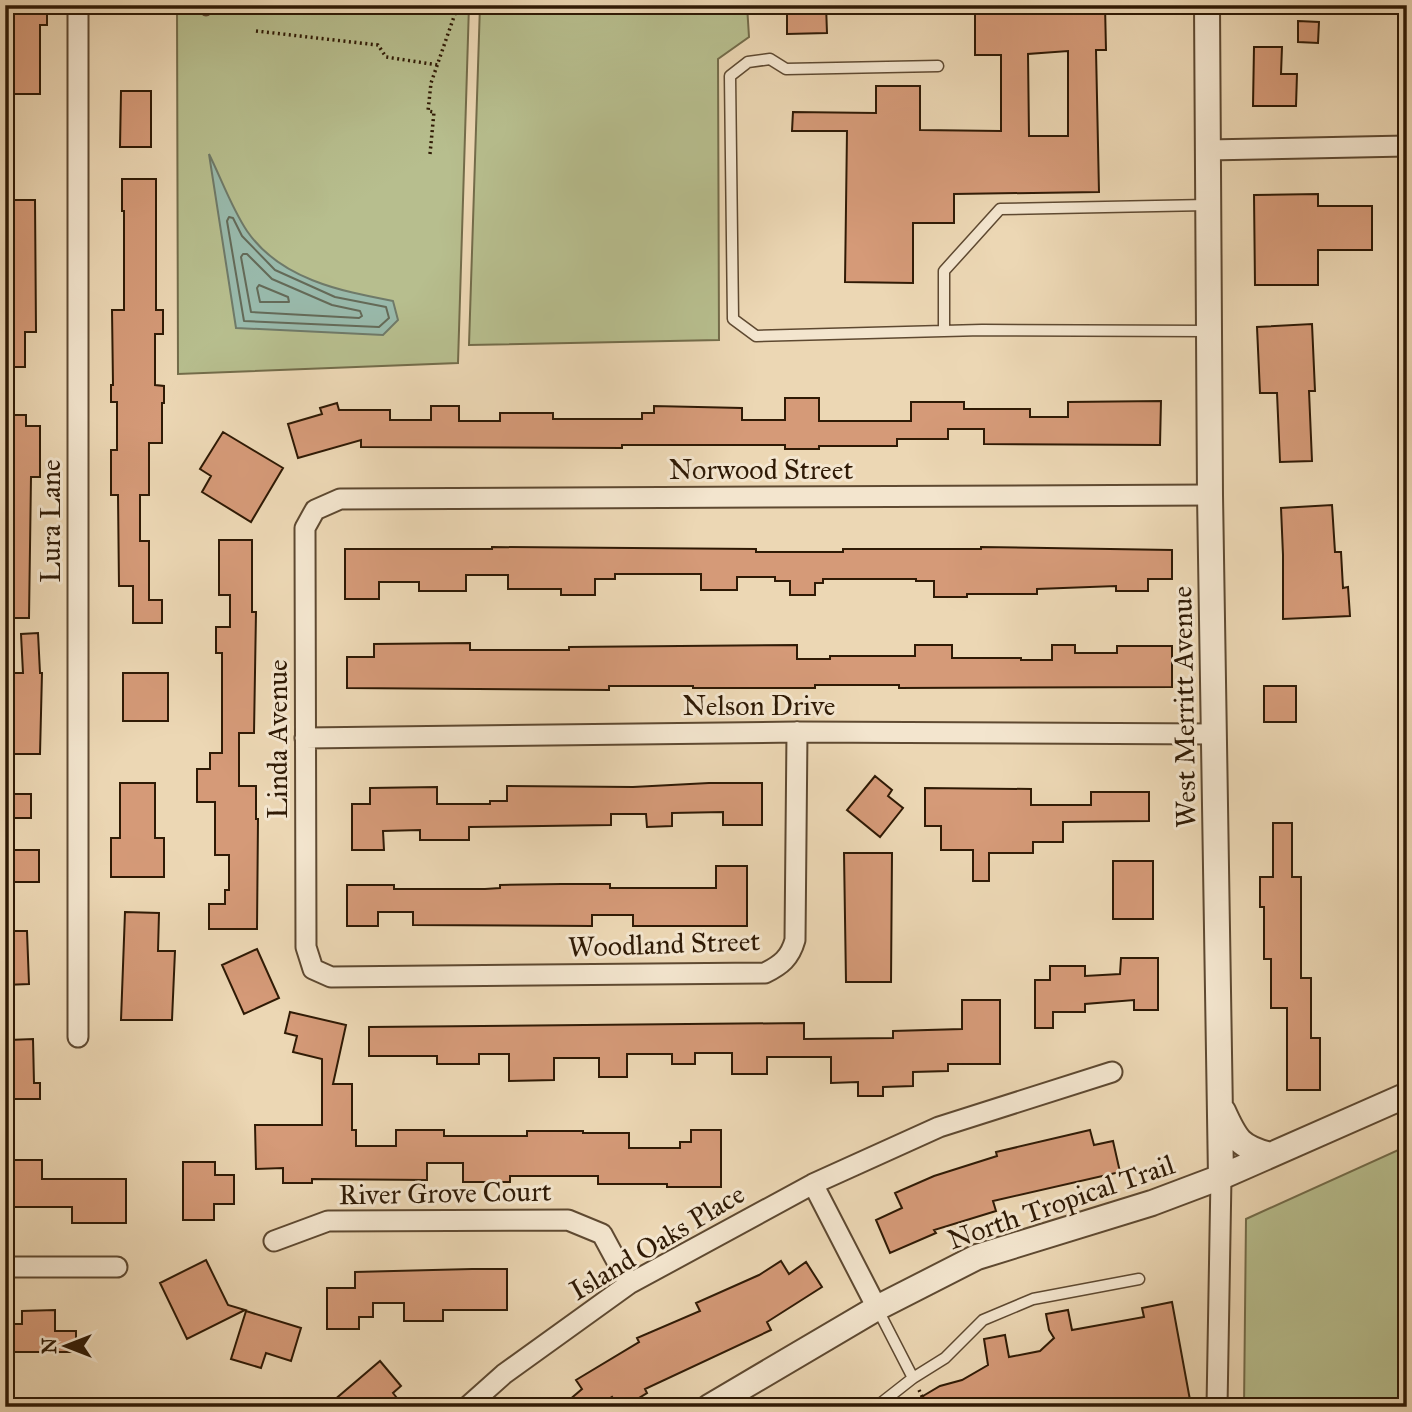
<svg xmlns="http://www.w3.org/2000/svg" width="1412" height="1412" font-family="'IM FELL Great Primer',serif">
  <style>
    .green { fill: #b7be8e; stroke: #736c4a; stroke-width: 2 }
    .water { fill: #99baac; stroke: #6f7a69; stroke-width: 2 }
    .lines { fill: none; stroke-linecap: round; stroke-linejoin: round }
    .shore { stroke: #646a58; stroke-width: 2 }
    .building { fill: #d59a78; stroke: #2f1a05; stroke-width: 2; fill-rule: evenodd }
    .service-casing { stroke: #5e4931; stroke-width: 13 }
    .minor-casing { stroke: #5e4931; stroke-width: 23 }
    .tertiary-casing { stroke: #5e4931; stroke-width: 28 }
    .path { stroke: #2f1a05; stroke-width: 3.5; stroke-dasharray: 2 3.5; stroke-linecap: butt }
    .service { stroke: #f3e5ce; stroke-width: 10 }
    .minor { stroke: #f3e5ce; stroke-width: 19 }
    .tertiary { stroke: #f3e5ce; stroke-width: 24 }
    .labels { text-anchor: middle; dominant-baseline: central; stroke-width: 6; stroke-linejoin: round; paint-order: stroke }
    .street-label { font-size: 28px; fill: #2f1a05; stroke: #f3e5ce }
  </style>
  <rect width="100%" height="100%" fill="#ecd7b4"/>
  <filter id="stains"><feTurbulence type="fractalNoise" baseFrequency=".00286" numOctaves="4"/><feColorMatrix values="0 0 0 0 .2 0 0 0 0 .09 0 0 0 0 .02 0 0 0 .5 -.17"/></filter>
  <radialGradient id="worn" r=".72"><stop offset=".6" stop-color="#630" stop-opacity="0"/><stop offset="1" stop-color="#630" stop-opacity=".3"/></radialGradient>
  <path class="green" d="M 177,5 L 469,5 L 458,363 L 178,374 Z
    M 480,5 L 747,5 L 749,37 L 718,59 L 719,340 L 469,345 Z
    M 1407,1146 L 1407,1407 L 1244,1407 L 1246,1219 Z"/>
  <path class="water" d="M 209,154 C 221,178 232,209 247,231 C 280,279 340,291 393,301 L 398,320 L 383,335 L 236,328 Z"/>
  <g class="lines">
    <path class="shore" d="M 229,217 L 233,218 L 242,236 L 275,270 L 335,297 L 386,307 L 389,318 L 379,327 L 244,321 L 227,221 Z
      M 243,254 L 247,254 L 272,279 L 332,305 L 360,311 L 362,316 L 359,318 L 251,312 L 241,257 Z
      M 259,285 L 288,297 L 289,302 L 260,302 L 257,288 Z"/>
  </g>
  <path class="building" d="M 5,5 L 47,5 L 47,25 L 40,25 L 40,94 L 10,94 L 10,25 L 5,25 Z
    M 787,5 L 826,5 L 827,33 L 787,34 Z
    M 975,5 L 1105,5 L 1106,50 L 1096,50 L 1099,192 L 954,194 L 954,223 L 913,223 L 913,283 L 845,282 L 847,131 L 792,131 L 793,112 L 876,113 L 876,86 L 920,86 L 920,130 L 1001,131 L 1001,55 L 975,55 ZM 1068,51 L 1068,136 L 1029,136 L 1028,54 Z
    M 1298,21 L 1319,22 L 1318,43 L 1298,42 Z
    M 1254,47 L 1282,47 L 1281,74 L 1297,74 L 1296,106 L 1253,106 Z
    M 121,91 L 151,91 L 151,147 L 120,147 Z
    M 122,179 L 156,179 L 156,310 L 163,310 L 163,334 L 155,334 L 155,385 L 164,386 L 164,403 L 162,403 L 162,443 L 149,443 L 149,495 L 140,495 L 140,541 L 149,541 L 149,600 L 162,600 L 162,623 L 133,623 L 133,586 L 119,586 L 118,495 L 111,495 L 111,450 L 117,450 L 117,402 L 111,402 L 111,385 L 113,385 L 112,310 L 124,310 L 124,211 L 122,211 Z
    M 1318,194 L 1318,206 L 1372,206 L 1372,250 L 1318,250 L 1318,285 L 1255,285 L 1254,195 Z
    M 5,200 L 35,200 L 36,332 L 25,332 L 25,367 L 5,367 L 5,342 L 8,342 Z
    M 1312,324 L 1315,391 L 1309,391 L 1312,461 L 1280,462 L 1277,393 L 1260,393 L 1257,327 Z
    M 785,398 L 819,398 L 819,421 L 911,421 L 911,402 L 964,402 L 964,409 L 1030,409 L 1030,417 L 1068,417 L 1068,402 L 1161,401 L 1160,445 L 984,444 L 984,429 L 948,429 L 948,439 L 897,439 L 897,446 L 819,446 L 819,449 L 785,449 L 785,445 L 622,445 L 622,448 L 361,447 L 361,440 L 298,458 L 288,424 L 322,414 L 320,408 L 337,403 L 339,410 L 390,410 L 390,420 L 431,420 L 431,406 L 459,406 L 459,421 L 500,421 L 500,413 L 553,413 L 553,419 L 642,419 L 642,413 L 654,413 L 654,406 L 742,408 L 742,420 L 785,420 Z
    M 7,415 L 26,415 L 26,426 L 40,426 L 40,477 L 31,477 L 29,618 L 5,618 Z
    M 223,432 L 283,468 L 251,522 L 202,492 L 211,476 L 200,469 Z
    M 1332,505 L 1335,552 L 1341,552 L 1343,588 L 1348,587 L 1350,616 L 1283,619 L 1283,555 L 1281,508 Z
    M 219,540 L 252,540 L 252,612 L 256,612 L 254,733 L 239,733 L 239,786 L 256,786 L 256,819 L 258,819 L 257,929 L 209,929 L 209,904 L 225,904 L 225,890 L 229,890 L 229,855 L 215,855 L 215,802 L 197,802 L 197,769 L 210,769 L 210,753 L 222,753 L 222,653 L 216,653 L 216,627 L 230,627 L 230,595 L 219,595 Z
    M 492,547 L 756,549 L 756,552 L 843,552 L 843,549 L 981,549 L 981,547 L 1172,550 L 1172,579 L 1148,579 L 1148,591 L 1116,591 L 1116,586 L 1037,589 L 1037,594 L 967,594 L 967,597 L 934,597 L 934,581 L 916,581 L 916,579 L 823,579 L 823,583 L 815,583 L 815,595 L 790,595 L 790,581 L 775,581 L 775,577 L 737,577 L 737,590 L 701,590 L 701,574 L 615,574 L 615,579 L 595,579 L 595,595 L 561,595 L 561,589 L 508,589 L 508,575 L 466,575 L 466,591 L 419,591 L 419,582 L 379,582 L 379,599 L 345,599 L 345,549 L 492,549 Z
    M 38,633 L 40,673 L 42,673 L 40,754 L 5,754 L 5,673 L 23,673 L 21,634 Z
    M 470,643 L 470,650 L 569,650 L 569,647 L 797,645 L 797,659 L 830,659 L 830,656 L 915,656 L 915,645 L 952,645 L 952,658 L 1021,658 L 1021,660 L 1052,660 L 1052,645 L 1075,645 L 1075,653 L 1117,653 L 1117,646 L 1172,646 L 1172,687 L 899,688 L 899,685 L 815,685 L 815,688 L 693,688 L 693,686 L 609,686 L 609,690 L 347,688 L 347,657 L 374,657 L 374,644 Z
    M 123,673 L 168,673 L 168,721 L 123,721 Z
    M 1264,686 L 1296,686 L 1296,722 L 1264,722 Z
    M 875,776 L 892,790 L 888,796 L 903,808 L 880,837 L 847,810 Z
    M 120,783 L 155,783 L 155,838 L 164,838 L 164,877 L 111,877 L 111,838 L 120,838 Z
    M 709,783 L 762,783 L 762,825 L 723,825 L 723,812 L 672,813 L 672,826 L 647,827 L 646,814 L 611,814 L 611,825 L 469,827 L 469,840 L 420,840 L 420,830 L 383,831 L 384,850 L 352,850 L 352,804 L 370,804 L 370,788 L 437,787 L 437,804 L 490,804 L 490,801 L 507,801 L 507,786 L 633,787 Z
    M 925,788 L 1031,789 L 1031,805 L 1091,805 L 1091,792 L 1149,792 L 1149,821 L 1063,822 L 1063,842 L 1033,842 L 1033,853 L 989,853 L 989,881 L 973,881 L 973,850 L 941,850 L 941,826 L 925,826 Z
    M 5,794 L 31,794 L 31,818 L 5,818 Z
    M 1273,823 L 1292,823 L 1292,877 L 1301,877 L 1301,978 L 1311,978 L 1311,1038 L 1320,1038 L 1320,1090 L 1287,1090 L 1287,1008 L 1271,1008 L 1271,959 L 1264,959 L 1264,907 L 1260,907 L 1260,877 L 1273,877 Z
    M 5,850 L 39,850 L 39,882 L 5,882 Z
    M 844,853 L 892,853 L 891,982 L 846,982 Z
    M 1113,861 L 1153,861 L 1153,919 L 1113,919 Z
    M 716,866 L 747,866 L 747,926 L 633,926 L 633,915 L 592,915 L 592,926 L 413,925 L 413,912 L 378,912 L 378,926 L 347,926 L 347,885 L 394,885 L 394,889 L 485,889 L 500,888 L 500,885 L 562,884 L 610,884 L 610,888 L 716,888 Z
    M 125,912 L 159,913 L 158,951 L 175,951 L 172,1020 L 121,1020 Z
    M 5,931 L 27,931 L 29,984 L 5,985 Z
    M 257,949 L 279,998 L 244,1014 L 222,965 Z
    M 1121,958 L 1158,958 L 1158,1010 L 1134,1010 L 1134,1000 L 1085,1004 L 1085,1012 L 1053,1012 L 1053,1028 L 1035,1028 L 1035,980 L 1050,980 L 1050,966 L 1085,966 L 1085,976 L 1120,974 Z
    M 962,1000 L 1000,1000 L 1000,1064 L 948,1064 L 948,1071 L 913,1072 L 913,1086 L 883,1087 L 883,1096 L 858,1096 L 858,1082 L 831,1083 L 831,1057 L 767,1057 L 767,1074 L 732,1074 L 732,1053 L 695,1053 L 695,1064 L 672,1064 L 672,1054 L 627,1054 L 627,1077 L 599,1077 L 599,1058 L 554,1058 L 554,1080 L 509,1081 L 509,1054 L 479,1054 L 479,1064 L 437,1064 L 437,1056 L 369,1056 L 369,1027 L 804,1023 L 804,1039 L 893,1038 L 893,1031 L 962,1029 Z
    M 290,1012 L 346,1025 L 333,1084 L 352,1084 L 352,1130 L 356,1130 L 356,1146 L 396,1146 L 396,1130 L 444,1130 L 444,1136 L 527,1136 L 527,1131 L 583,1131 L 583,1133 L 629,1133 L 629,1148 L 680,1148 L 680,1142 L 691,1142 L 691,1130 L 721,1130 L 721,1187 L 667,1187 L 667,1184 L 598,1184 L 598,1176 L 510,1176 L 510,1182 L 463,1182 L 463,1163 L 427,1163 L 427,1180 L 312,1179 L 312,1183 L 283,1183 L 283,1168 L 256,1169 L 255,1125 L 322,1125 L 322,1059 L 293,1052 L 297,1036 L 285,1033 Z
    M 33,1039 L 34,1083 L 40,1083 L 40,1099 L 5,1099 L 5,1061 L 9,1061 L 9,1040 Z
    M 1090,1130 L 1094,1145 L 1113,1141 L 1120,1172 L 993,1201 L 996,1211 L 934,1230 L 936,1233 L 890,1253 L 876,1220 L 902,1208 L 895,1193 L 934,1176 L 997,1156 L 996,1152 Z
    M 5,1160 L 42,1160 L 42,1179 L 126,1179 L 126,1223 L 72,1223 L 72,1207 L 5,1207 Z
    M 183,1162 L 215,1162 L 215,1175 L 234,1175 L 234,1204 L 214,1204 L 214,1220 L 183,1220 Z
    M 206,1260 L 228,1305 L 245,1310 L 187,1339 L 160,1283 Z
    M 781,1261 L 789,1274 L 806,1262 L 822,1287 L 767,1322 L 771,1330 L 645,1389 L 647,1393 L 624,1407 L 618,1407 L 612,1397 L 596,1407 L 561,1407 L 582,1389 L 576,1380 L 639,1342 L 637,1338 L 700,1311 L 696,1303 L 759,1275 Z
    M 472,1269 L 507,1269 L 507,1310 L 443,1310 L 443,1321 L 404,1321 L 404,1303 L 373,1303 L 373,1317 L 359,1317 L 359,1329 L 327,1329 L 327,1288 L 355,1288 L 355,1272 Z
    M 1172,1302 L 1190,1400 L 1156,1407 L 929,1407 L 923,1396 L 940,1386 L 962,1380 L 988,1365 L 984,1339 L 1005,1335 L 1009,1357 L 1040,1351 L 1054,1338 L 1049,1330 L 1046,1314 L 1068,1310 L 1072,1330 L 1144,1317 L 1142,1308 Z
    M 55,1310 L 55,1331 L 76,1331 L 76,1352 L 5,1352 L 5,1324 L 22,1324 L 22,1311 Z
    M 246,1311 L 301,1328 L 291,1361 L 266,1353 L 261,1368 L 231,1359 Z
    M 380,1361 L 401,1386 L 393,1393 L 404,1407 L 326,1407 Z"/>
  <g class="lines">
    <defs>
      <path id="service" d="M 206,10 L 206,5
        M 938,66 L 786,69 L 770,59 L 748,62 L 730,76 L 733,319 L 756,336 L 982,330 L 1208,331
        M 944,330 L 944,271 L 1000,209 L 1207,205
        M 877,1308 L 913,1378 L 945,1358 L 983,1320 L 1033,1299 L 1139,1279
        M 876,1407 L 913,1378"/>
      <path id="minor" d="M 78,5 L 78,1037
        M 1207,150 L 1407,146
        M 797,732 L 795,940 C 790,958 781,965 765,973 L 331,977 L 313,969 L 306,947 L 305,528 L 315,510 L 340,499 L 1210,495
        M 305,738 L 797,732 L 1215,734
        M 813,1184 L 877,1308
        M 274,1241 L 328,1221 L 568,1220 L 602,1234 L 629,1284
        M 5,1267 L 117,1267
        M 467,1407 L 504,1374 L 629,1284 L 813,1184 L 939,1127 L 1112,1072
        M 1217,1407 L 1221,1177"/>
      <path id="tertiary" d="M 1207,5 L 1210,495 L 1221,1177
        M 1223,1111 C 1236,1140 1240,1147 1270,1155
        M 709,1407 L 877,1308 L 977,1257 L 1152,1203 L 1221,1177 L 1407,1095"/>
    </defs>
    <use href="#service" class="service-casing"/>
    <use href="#minor" class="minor-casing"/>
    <use href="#tertiary" class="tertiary-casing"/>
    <path class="path" d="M 256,31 L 378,45 L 386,57 L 438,65
      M 430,154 L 434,112 L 428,111 L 431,83 L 458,5
      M 919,1390 L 927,1407"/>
    <use href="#service" class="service"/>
    <use href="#minor" class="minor"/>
    <use href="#tertiary" class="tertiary"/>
  </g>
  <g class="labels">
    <g class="street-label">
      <text x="761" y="469">Norwood Street</text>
      <text transform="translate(50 521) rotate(-90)">Lura Lane</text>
      <text x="759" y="705">Nelson Drive</text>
      <text transform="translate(1184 707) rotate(-91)">West Merritt Avenue</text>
      <text transform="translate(277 739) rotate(-90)">Linda Avenue</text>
      <text transform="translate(664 944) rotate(-2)">Woodland Street</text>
      <text transform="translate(445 1193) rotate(-1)">River Grove Court</text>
      <text transform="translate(1061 1202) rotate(-19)">North Tropical Trail</text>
      <text transform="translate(657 1242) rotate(-31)">Island Oaks Place</text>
    </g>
  </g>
  <rect width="1412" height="1412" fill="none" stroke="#ecd7b4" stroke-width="28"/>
  <rect x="7" y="7" width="1398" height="1398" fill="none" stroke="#2f1a05" stroke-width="3.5"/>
  <rect x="14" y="14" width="1384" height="1384" fill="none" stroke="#2f1a05" stroke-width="2"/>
  <g transform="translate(66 1346) rotate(270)" stroke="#f3e5ce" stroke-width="5" paint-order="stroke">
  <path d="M0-5L12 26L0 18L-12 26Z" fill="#2f1a05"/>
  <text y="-10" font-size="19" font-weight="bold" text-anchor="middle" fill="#2f1a05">N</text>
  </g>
  <rect width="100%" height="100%" filter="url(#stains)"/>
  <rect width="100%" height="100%" fill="url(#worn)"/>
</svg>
